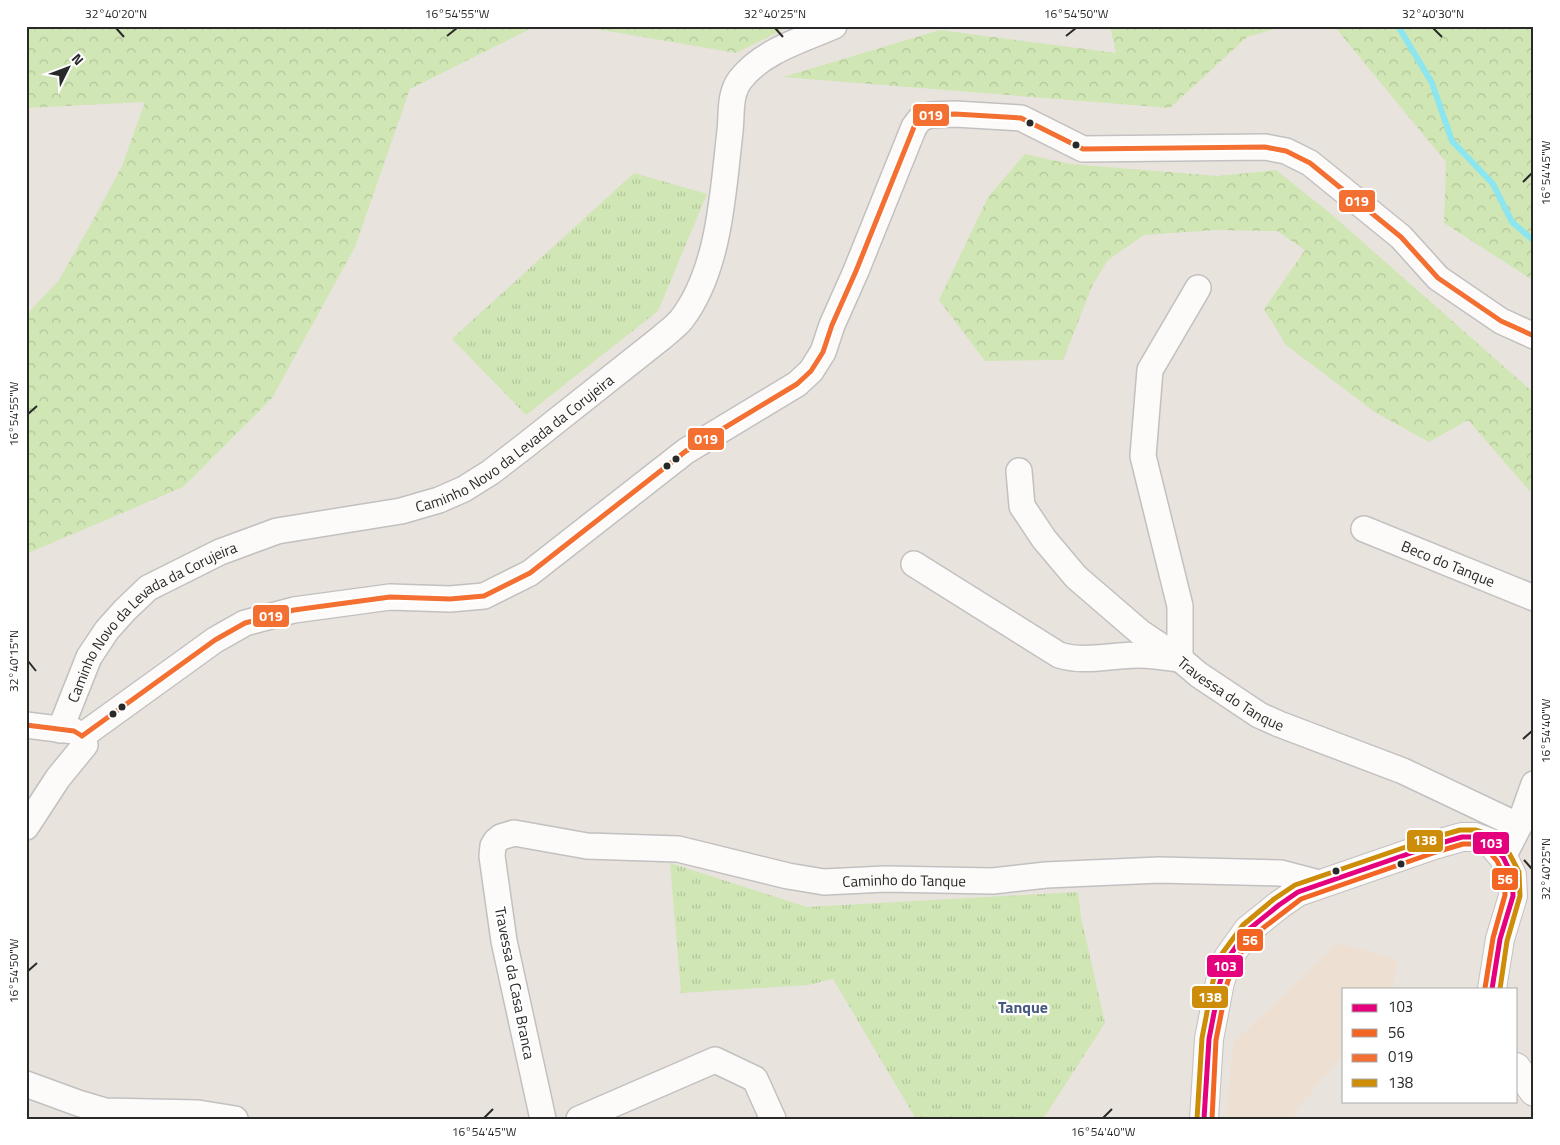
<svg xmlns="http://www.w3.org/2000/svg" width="1560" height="1145" font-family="'Titillium Web',sans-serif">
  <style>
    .education { fill: #ede0d2 }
    .grass { fill: url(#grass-tufts) }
    .forest { fill: url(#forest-crowns) }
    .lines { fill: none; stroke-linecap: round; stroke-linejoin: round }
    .stream { stroke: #8ce6f0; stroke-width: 6 }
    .street-casing { stroke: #c2c0c0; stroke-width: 28 }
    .secondary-casing { stroke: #c2c0c0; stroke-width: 30 }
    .street { stroke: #fcfbfa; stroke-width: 25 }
    .secondary { stroke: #fcfbfa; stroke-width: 28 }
    .bus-1-casing { stroke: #fff; stroke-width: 9 }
    .bus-2-casing { stroke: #fff; stroke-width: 9 }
    .bus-3-casing { stroke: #fff; stroke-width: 9 }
    .bus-4-casing { stroke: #fff; stroke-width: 9 }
    .bus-1 { stroke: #e5007d; stroke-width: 5 }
    .bus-2 { stroke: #f26522; stroke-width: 5 }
    .bus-3 { stroke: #f37032; stroke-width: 5 }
    .bus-4 { stroke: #ce8d08; stroke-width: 5 }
    .ticks { fill: none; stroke: #292929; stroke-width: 2 }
    .bus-dot { fill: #292929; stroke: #fff; stroke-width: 2 }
    .labels { text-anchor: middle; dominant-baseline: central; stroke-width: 4.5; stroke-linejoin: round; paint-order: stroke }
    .street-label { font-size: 15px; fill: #292929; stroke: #fff }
    .neighbourhood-label { font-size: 16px; font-weight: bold; fill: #46587d; stroke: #fff }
    .line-badge { stroke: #fff; stroke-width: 2 }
    .badge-label { font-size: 14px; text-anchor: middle; font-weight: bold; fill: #fff }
    .neatline { fill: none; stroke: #292929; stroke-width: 2 }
    .ticks-label { font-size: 12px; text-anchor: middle; fill: #292929 }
  </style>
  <defs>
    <pattern id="grass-tufts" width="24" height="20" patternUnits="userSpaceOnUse" patternTransform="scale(1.25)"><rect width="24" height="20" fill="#d0e6b4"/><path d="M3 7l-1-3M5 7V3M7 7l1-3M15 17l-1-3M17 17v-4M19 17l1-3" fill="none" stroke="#b3c59b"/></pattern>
    <pattern id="forest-crowns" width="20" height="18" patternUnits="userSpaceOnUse" patternTransform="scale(1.25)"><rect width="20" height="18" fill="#d0e6b4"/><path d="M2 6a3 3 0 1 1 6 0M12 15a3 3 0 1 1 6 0" fill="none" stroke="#b3c59b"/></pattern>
  </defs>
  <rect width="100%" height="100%" fill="#e9e3de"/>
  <path class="education" d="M 1338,943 L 1398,959 L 1392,989 L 1344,989 L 1344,1054 L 1297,1109 L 1293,1119 L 1226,1119 L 1233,1043 Z"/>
  <path class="grass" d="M 634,173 L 707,194 L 658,311 L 526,415 L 452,339 Z
    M 670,863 L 807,907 L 1078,892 L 1081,917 L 1105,1023 L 1043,1119 L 916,1119 L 833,979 L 808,985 L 681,993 Z"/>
  <path class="forest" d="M 26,26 L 536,26 L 410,89 L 355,247 L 272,398 L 183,487 L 26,554 L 26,315 L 59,280 L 92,222 L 122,166 L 145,102 L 26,108 Z
    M 579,26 L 790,26 L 736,53 Z
    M 1110,26 L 1285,26 L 1247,37 L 1170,108 L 783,77 L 940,30 L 1116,53 Z
    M 1334,26 L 1534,26 L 1534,281 L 1444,223 L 1446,162 Z
    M 1025,154 L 1070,164 L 1218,176 L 1276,170 L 1331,214 L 1534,393 L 1534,496 L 1468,420 L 1429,442 L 1376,413 L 1286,345 L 1264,309 L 1305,250 L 1277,231 L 1216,230 L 1144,235 L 1108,260 L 1093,284 L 1063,360 L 985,361 L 939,300 L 988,197 Z"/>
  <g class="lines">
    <path class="stream" d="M 1398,26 L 1432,83 L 1452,141 L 1493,184 L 1512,222 L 1534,241"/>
    <defs>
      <g id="street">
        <path id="s1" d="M 1019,471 L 1022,506 L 1044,539 L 1076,577 L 1141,633 L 1180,659 L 1199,675 L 1259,715 L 1279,724 L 1403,771 L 1519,826"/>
        <path id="s2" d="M 1364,529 L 1534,598"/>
        <path d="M 914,564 L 1059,655 C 1084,663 1112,655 1138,655 C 1151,655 1165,657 1178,659"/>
        <path d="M 1180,659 L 1180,606 L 1143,456 L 1150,370 L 1198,288"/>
        <path d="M 26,725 L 74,731 L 82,736 L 85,745 L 58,778 L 26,827"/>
        <path id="s3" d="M 60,730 L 89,657 L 107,630 L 125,610 L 148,588 L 220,552 L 277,531 L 401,511 L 439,500 L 464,489 L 491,472 L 526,445 L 661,338 C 668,332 676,326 681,320 C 720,270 723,191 730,131 C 732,114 729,95 740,80 C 762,51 802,40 834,26"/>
        <path d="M 82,736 L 215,640 L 245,623 L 294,610 L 390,597 L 450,599 L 484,596 L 530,573 L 686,451 L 797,384 L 811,371 L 823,352 L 832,325 L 856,271 L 914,127 L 920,119 L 930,115 L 955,114 L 1021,118 L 1083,149 L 1265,147 L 1286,151 L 1310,163 L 1401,237 L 1438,278 L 1501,321 L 1534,336"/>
        <path d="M 1503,857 L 1519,826 L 1534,784"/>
        <path d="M 26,1084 L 78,1103 L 105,1111 L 198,1113 L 235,1119"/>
        <path id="s4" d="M 543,1119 L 504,941 L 492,856 L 493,846 L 496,841 L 501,837 L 514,833 L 587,846 L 678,849 L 788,876 L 824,882 L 885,879 L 993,881 L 1046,875 L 1159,870 L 1281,873 L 1323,884"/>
        <path d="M 579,1119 L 715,1060 L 755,1079 L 773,1119"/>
      </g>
      <path id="secondary" d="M 1516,1067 L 1534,1092
        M 1204,1119 L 1209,1039 L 1220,982 L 1228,958 L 1248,930 L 1279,905 L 1298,892 L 1434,845 L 1462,837 L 1475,837 L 1491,843 L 1503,857 L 1512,875 L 1513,896 L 1500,939 L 1492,989"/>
    </defs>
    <use href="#street" class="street-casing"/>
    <use href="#secondary" class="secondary-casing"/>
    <use href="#street" class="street"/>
    <use href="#secondary" class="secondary"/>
    <defs>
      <path id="bus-1" d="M 1204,1119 L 1209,1039 L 1220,982 L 1228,958 L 1248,930 L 1279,905 L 1298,892 L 1434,845 L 1462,837 L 1475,837 L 1491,843 L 1503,857 L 1512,875 L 1513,896 L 1500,939 L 1492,989"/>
      <path id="bus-2" d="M 1212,1119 L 1216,1040 L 1227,984 L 1235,961 L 1254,935 L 1301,899 L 1436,852 L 1463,844 L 1474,844 L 1487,849 L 1497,861 L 1505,877 L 1505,895 L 1493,938 L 1485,988"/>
      <path id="bus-3" d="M 26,725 L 74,731 L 82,736
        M 82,736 L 215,640 L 245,623 L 294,610 L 390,597 L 450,599 L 484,596 L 530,573 L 686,451 L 797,384 L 811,371 L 823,352 L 832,325 L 856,271 L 914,127 L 920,119 L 930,115 L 955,114 L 1021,118 L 1083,149 L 1265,147 L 1286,151 L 1310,163 L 1401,237 L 1438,278 L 1501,321 L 1534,336"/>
      <path id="bus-4" d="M 1197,1119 L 1202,1038 L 1213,981 L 1221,955 L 1243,925 L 1274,899 L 1295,885 L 1432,838 L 1460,830 L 1476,830 L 1494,836 L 1509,853 L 1519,872 L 1520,896 L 1507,941 L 1500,989"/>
    </defs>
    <use href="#bus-1" class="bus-1-casing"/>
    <use href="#bus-2" class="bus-2-casing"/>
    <use href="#bus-3" class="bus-3-casing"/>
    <use href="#bus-4" class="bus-4-casing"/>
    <use href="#bus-1" class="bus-1"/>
    <use href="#bus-2" class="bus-2"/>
    <use href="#bus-3" class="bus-3"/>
    <use href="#bus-4" class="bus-4"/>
  </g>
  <path class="ticks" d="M 116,28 L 124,37M 775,28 L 783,37M 1433,28 L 1442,37M 447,36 L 457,28M 1066,36 L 1076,28M 1523,182 L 1532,173M 28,414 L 37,406M 28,661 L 36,671M 1523,739 L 1532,731M 1524,860 L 1532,869M 28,971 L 37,963M 484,1118 L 493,1109M 1103,1118 L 1112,1109"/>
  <g class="bus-dot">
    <circle cx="1030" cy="123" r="4.5"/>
    <circle cx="1076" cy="145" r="4.5"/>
    <circle cx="676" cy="459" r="4.5"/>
    <circle cx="667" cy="466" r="4.5"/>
    <circle cx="122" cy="707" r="4.5"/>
    <circle cx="113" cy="714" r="4.5"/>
    <circle cx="1401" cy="864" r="4.5"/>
    <circle cx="1336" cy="871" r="4.5"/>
  </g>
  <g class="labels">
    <g class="street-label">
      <text stroke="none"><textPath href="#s3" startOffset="570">Caminho Novo da Levada da Corujeira</textPath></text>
      <text stroke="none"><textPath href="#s2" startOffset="91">Beco do Tanque</textPath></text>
      <text stroke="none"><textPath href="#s3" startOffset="149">Caminho Novo da Levada da Corujeira</textPath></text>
      <text stroke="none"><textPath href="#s1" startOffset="319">Travessa do Tanque</textPath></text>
      <text stroke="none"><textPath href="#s4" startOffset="699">Caminho do Tanque</textPath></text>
      <text transform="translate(515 983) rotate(79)">Travessa da Casa Branca</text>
    </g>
    <g class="neighbourhood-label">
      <text x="1023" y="1007">Tanque</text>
    </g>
  </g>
  <g class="line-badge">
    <rect x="912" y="103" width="38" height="24" rx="5" fill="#f37032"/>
    <rect x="1338" y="189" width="38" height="24" rx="5" fill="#f37032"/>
    <rect x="687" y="427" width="38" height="24" rx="5" fill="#f37032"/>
    <rect x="252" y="604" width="38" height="24" rx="5" fill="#f37032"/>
    <rect x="1406" y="829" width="38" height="24" rx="5" fill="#ce8d08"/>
    <rect x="1472" y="831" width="38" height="24" rx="5" fill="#e5007d"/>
    <rect x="1491" y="867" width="28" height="24" rx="5" fill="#f26522"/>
    <rect x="1236" y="928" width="28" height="24" rx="5" fill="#f26522"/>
    <rect x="1206" y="954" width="38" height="24" rx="5" fill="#e5007d"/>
    <rect x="1191" y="985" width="38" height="24" rx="5" fill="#ce8d08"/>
  </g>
  <g class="badge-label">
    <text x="931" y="120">019</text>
    <text x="1357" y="206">019</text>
    <text x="706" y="444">019</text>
    <text x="271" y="621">019</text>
    <text x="1425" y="845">138</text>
    <text x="1491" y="848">103</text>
    <text x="1505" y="884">56</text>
    <text x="1250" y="945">56</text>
    <text x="1225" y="971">103</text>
    <text x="1210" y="1002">138</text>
  </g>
  <rect width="1560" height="1145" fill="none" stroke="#ffffff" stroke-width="55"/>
  <rect x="1342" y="988" width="175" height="115" fill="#ffffff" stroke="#a9a9a9"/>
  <rect x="1352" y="1004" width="25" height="8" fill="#e5007d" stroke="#a9a9a9"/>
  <text x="1388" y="1012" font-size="15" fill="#292929">103</text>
  <rect x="1352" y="1029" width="25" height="8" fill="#f26522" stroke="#a9a9a9"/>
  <text x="1388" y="1038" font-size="15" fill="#292929">56</text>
  <rect x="1352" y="1054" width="25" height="8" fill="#f37032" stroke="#a9a9a9"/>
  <text x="1388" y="1062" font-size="15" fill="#292929">019</text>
  <rect x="1352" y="1079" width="25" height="8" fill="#ce8d08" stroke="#a9a9a9"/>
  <text x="1388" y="1088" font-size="15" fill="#292929">138</text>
  <g transform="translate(68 68) rotate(48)" stroke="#ffffff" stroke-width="4" paint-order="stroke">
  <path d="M0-4L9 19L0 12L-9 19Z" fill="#292929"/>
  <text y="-8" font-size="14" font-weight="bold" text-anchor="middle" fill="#292929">N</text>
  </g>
  <rect x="28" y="28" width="1504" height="1090" class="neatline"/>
  <g class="ticks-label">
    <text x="116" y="18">32°40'20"N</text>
    <text x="457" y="18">16°54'55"W</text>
    <text x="775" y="18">32°40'25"N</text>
    <text x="1076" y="18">16°54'50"W</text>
    <text x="1433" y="18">32°40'30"N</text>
    <text transform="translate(1546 173) rotate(-90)" y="4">16°54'45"W</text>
    <text transform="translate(14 414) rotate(-90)" y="4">16°54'55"W</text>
    <text transform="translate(14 661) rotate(-90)" y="4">32°40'15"N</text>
    <text transform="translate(1546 731) rotate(-90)" y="4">16°54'40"W</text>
    <text transform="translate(1546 869) rotate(-90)" y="4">32°40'25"N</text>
    <text transform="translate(14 971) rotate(-90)" y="4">16°54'50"W</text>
    <text x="484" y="1136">16°54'45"W</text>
    <text x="1103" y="1136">16°54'40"W</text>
  </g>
</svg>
